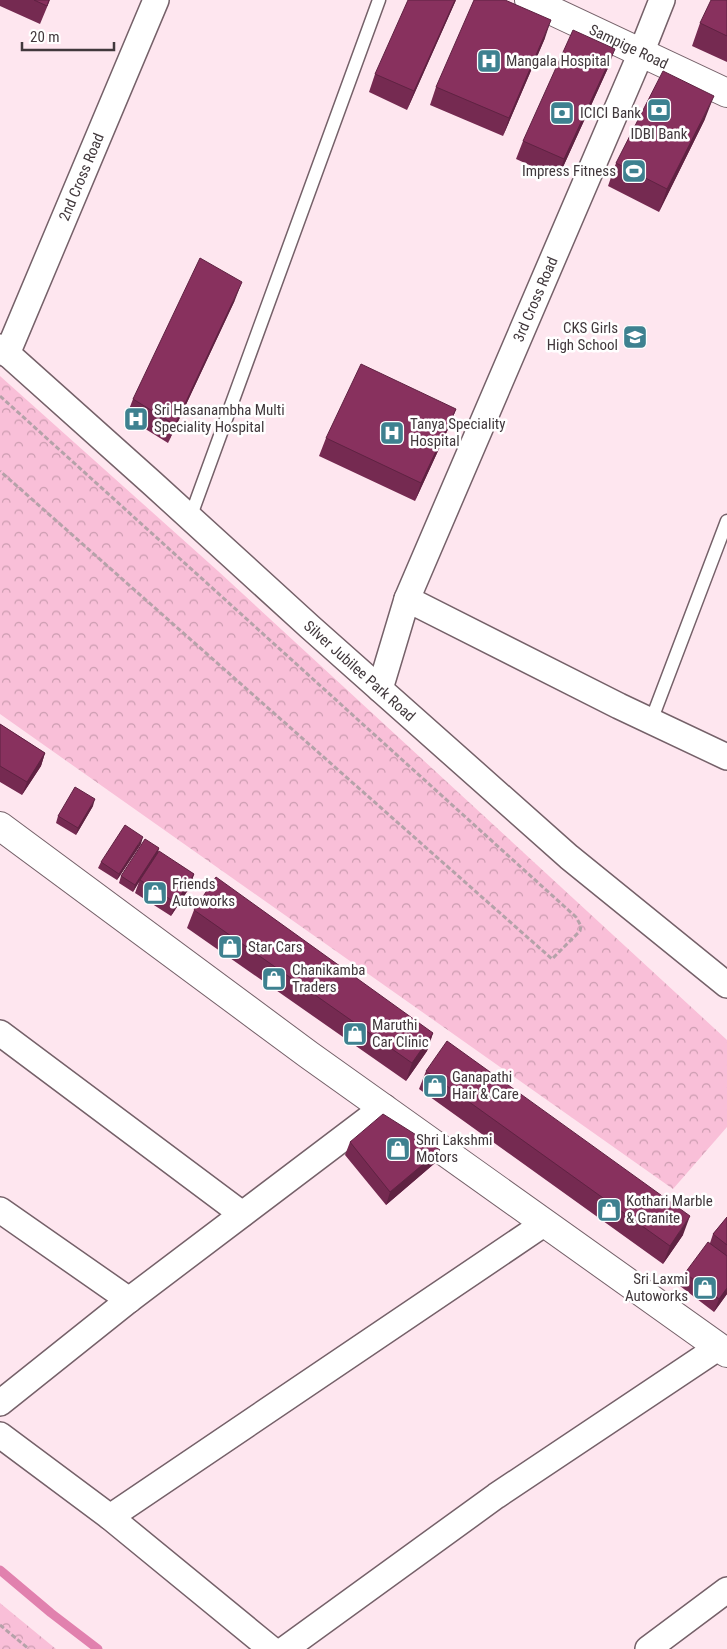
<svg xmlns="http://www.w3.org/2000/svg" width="727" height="1649" font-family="'Roboto Condensed',sans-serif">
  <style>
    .park { fill: url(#park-crowns) }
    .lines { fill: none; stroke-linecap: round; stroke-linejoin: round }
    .stream { stroke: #e181ae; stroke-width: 9 }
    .service-casing { stroke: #756169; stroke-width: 15 }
    .minor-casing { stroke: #756169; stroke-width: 28 }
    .tertiary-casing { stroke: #756169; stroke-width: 30 }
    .path { stroke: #b5a2a9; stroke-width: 3; stroke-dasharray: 5 2.5; stroke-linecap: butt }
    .service { stroke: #fff; stroke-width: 12 }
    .minor { stroke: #fff; stroke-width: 25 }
    .tertiary { stroke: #fff; stroke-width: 28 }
    .wall { fill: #752a51 }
    .shaded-wall { fill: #5f2242 }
    .building { fill: #88315e; stroke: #5f2242 }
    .labels { text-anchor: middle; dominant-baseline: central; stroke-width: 5; stroke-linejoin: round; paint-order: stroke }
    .street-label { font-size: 15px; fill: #41383c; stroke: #fff }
    .poi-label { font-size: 15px; fill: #41383c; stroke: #fff; text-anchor: start }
  </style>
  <defs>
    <pattern id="park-crowns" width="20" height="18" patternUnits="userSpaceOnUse" patternTransform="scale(1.25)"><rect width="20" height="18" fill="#f9bfd8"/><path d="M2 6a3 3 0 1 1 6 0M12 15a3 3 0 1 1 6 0" fill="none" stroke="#cb9cb0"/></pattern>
  </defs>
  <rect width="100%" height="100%" fill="#fee6ef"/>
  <path class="park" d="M 0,376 L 218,571 L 727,1040 L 727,1127 L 673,1189 L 0,714 Z
    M 0,1603 L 56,1649 L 0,1649 Z"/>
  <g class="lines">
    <path class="stream" d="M 0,1570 L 51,1613 L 98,1649"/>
    <defs>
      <path id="service" d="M 190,518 L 379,0
        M 651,721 L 727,521"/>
      <g id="minor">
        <path id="s1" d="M 0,347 L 152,483 L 310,627 L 569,857 L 727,985"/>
        <path id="s2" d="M 7,354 L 156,0"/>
        <path id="s3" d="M 407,599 L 641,53 L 662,0"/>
        <path d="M 380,689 L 407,599 L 619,706 L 727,757"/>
        <path d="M 0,1033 L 242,1214"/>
        <path d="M 0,1210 L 129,1300"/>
        <path d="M 0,1403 L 129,1300 L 384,1107"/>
        <path d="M 0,1435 L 110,1517 L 545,1223"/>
        <path d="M 110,1517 L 271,1649"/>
        <path d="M 285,1649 L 496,1496 L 719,1347"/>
        <path d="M 648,1649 L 727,1590"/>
      </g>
      <g id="tertiary">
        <path id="s4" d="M 529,0 L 727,93"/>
        <path d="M 0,826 L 309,1055 L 727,1353"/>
      </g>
    </defs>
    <use href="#service" class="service-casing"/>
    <use href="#minor" class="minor-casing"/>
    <use href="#tertiary" class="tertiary-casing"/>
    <path class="path" d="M 0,396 L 576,917 L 581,926 L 580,931 L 552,959 L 0,471
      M 0,1625 L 29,1649"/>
    <use href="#service" class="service"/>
    <use href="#minor" class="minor"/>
    <use href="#tertiary" class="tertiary"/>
  </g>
  <path class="wall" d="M 0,0 L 50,0 L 40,24 L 0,6 Z
    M 456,0 L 407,110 L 369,92 L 375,74 Z
    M 727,0 L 727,62 L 692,46 L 700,23 Z
    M 545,38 L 503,136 L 430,105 L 436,87 Z
    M 608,68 L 558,178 L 516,159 L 523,141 Z
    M 705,119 L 659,212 L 608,186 L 616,163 Z
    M 235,300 L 168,443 L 126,417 L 133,399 Z
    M 456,409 L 449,427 L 415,501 L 319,456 L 326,438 Z
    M 0,724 L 45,753 L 41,766 L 22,795 L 0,782 Z
    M 93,806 L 76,835 L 56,823 L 58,816 Z
    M 141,844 L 117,880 L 98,868 L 101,862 Z
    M 159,848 L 158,852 L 194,874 L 190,887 L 171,916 L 135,893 L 139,882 L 133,892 L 119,883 L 121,876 Z
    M 194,910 L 433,1033 L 427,1051 L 406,1081 L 187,928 Z
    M 426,1071 L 683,1235 L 663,1264 L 419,1089 Z
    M 350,1142 L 435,1163 L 386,1205 L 345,1155 Z
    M 727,1217 L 727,1294 L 714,1312 L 680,1286 L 685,1273 L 710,1243 L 713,1234 Z"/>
  <path class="shaded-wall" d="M 455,0 L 456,0 L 407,110 L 414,91 Z
    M 551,20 L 545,38 L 503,136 L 509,118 Z
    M 615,49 L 608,68 L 558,178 L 564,159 Z
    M 714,96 L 705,119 L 659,212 L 667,189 Z
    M 242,282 L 235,300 L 168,443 L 175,425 Z
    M 456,409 L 449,427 L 415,501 L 421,483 Z
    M 45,753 L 41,766 L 22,795 L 27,782 Z
    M 95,799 L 93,806 L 76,835 L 78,828 Z
    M 143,837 L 141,844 L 117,880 L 119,874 Z
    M 159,848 L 157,855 L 140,880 L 133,892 L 135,885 Z
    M 194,874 L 190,887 L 171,916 L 176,903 Z
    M 433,1033 L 427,1051 L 406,1081 L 412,1063 Z
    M 440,1150 L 435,1163 L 386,1205 L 390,1192 Z
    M 690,1216 L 683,1235 L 663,1264 L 670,1246 Z
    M 727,1288 L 727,1294 L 714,1312 L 719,1299 Z"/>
  <path class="building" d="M 34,0 L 49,0 L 47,6 Z
    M 408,0 L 455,0 L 414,91 L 375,74 Z
    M 474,0 L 505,0 L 551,20 L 509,118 L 436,87 Z
    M 711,0 L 727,0 L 727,36 L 700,23 Z
    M 573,30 L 615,49 L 564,159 L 523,141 Z
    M 663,71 L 714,96 L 667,189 L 616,163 Z
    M 200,258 L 242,282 L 175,425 L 133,399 Z
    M 361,364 L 456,409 L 421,483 L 326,438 Z
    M 0,724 L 45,753 L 27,782 L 0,766 Z
    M 75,787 L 95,799 L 78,828 L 58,816 Z
    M 125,825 L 143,837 L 119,874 L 101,862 Z
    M 145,839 L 159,848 L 135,885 L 121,876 Z
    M 159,851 L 194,874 L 176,903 L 140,880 Z
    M 216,877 L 433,1033 L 412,1063 L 194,910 Z
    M 447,1041 L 690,1216 L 670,1246 L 426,1071 Z
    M 383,1114 L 440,1150 L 390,1192 L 350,1142 Z
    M 727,1217 L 727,1245 L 713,1234 Z
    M 708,1242 L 727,1256 L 727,1288 L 719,1299 L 685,1273 Z"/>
  <defs>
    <symbol id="hospital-square" viewBox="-11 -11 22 22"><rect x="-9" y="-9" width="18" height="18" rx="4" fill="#3e8190" stroke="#fff"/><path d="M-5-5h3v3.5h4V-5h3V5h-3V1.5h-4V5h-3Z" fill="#fff"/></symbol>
    <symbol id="bank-square" viewBox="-11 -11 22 22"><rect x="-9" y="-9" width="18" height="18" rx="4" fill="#3e8190" stroke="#fff"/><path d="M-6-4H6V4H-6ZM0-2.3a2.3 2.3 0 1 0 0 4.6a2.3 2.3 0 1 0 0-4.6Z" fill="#fff"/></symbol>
    <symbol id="stadium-square" viewBox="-11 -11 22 22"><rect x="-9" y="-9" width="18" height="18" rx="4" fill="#3e8190" stroke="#fff"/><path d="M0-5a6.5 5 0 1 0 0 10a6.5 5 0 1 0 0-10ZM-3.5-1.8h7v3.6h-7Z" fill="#fff"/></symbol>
    <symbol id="school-square" viewBox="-11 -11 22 22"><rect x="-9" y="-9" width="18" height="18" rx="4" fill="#3e8190" stroke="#fff"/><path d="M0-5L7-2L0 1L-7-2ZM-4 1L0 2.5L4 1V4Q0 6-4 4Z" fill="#fff"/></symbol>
    <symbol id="shop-square" viewBox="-11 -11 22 22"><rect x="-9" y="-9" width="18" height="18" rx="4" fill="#3e8190" stroke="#fff"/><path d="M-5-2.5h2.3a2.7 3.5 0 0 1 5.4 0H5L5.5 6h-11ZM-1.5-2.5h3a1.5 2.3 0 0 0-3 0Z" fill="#fff"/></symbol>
  </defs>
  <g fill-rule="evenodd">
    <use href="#hospital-square" x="475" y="47" width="28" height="28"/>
    <use href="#bank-square" x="645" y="96" width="28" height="28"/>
    <use href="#bank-square" x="548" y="99" width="28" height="28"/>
    <use href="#stadium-square" x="620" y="157" width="28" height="28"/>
    <use href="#school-square" x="621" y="323" width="28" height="28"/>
    <use href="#hospital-square" x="122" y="405" width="28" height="28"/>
    <use href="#hospital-square" x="378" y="419" width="28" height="28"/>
    <use href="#shop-square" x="141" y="879" width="28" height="28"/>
    <use href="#shop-square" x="216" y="933" width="28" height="28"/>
    <use href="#shop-square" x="260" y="965" width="28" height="28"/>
    <use href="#shop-square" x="341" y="1020" width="28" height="28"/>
    <use href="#shop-square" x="421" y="1072" width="28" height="28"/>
    <use href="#shop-square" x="384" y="1135" width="28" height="28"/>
    <use href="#shop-square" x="595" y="1196" width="28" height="28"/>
    <use href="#shop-square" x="691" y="1274" width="28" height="28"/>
  </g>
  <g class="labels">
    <g class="street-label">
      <text stroke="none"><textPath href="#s4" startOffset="110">Sampige Road</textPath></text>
      <text stroke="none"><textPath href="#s2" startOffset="192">2nd Cross Road</textPath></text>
      <text stroke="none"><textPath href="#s3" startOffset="326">3rd Cross Road</textPath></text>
      <text stroke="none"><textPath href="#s1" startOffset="484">Silver Jubilee Park Road</textPath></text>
    </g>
    <g class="poi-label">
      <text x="506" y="61">Mangala Hospital</text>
      <text x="580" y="113">ICICI Bank</text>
      <text x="659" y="134" text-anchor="middle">IDBI Bank</text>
      <text x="616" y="171" text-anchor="end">Impress Fitness</text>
      <text x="618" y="328" text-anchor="end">CKS Girls<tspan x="618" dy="17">High School</tspan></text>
      <text x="154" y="410">Sri Hasanambha Multi<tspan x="154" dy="17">Speciality Hospital</tspan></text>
      <text x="410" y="424">Tanya Speciality<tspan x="410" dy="17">Hospital</tspan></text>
      <text x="172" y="884">Friends<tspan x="172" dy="17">Autoworks</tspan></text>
      <text x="248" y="947">Star Cars</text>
      <text x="292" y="970">Chanikamba<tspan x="292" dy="17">Traders</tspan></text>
      <text x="372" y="1025">Maruthi<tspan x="372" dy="17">Car Clinic</tspan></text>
      <text x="452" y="1077">Ganapathi<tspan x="452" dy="17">Hair &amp; Care</tspan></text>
      <text x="416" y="1140">Shri Lakshmi<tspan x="416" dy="17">Motors</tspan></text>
      <text x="626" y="1201">Kothari Marble<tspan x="626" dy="17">&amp; Granite</tspan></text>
      <text x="688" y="1279" text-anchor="end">Sri Laxmi<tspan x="688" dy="17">Autoworks</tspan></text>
    </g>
  </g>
  <path d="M22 42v8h92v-8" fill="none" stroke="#41383c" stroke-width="2.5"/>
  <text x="30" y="42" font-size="15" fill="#41383c" stroke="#ffffff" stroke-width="4" paint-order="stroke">20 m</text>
</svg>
